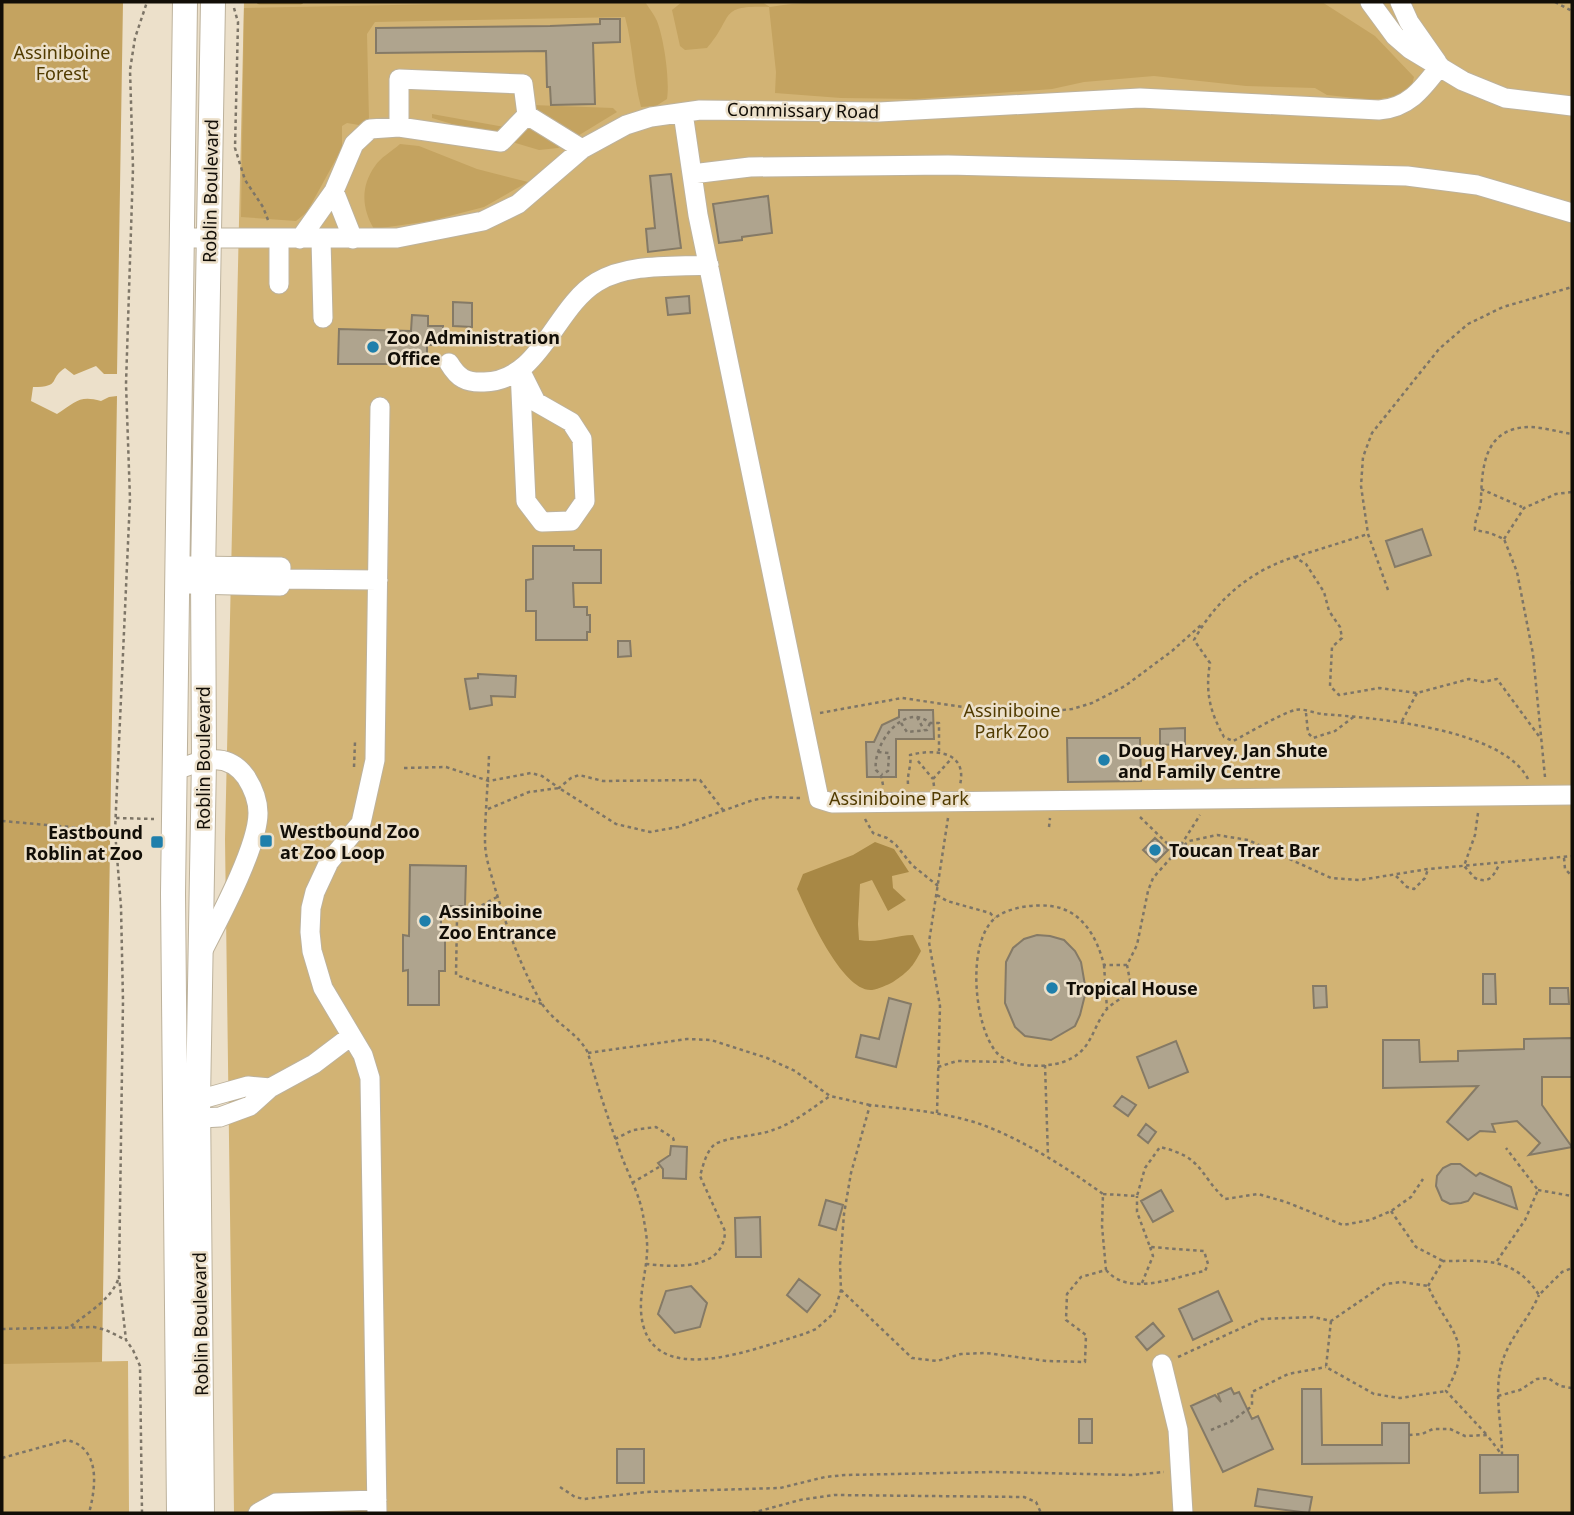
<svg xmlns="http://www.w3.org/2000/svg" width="1574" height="1515" font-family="'Noto Sans',sans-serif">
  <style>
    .green { fill: #d2b374 }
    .forest { fill: #c4a360 }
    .water { fill: #a88845 }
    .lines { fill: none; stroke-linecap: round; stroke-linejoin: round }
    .stream { stroke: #a88845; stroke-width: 4.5 }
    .building { fill: #afa48e; stroke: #857a66; stroke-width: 2 }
    .minor-casing { stroke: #bdb29c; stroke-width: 21 }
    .major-casing { stroke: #bdb29c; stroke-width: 26 }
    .path { stroke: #7d7567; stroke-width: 2.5; stroke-dasharray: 3.5 3.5; stroke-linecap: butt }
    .minor { stroke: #fff; stroke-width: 19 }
    .major { stroke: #fff; stroke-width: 24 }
    .poi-dot { fill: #1f7fab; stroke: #ece0ca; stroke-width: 2.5 }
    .labels { text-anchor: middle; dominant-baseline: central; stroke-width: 5; stroke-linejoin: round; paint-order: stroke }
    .park-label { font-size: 18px; fill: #513b01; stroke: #ece0ca }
    .street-label { font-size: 18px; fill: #120e07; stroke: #ece0ca }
    .poi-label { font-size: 18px; font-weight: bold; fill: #120e07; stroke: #ece0ca; text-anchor: start }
  </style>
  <rect width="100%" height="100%" fill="#ece0ca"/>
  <path class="green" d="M 244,2 L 1572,2 L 1572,1513 L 234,1513 L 225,839 Z
    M 128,1361 L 129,1513 L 2,1513 L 2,1363 Z"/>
  <path class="forest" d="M 2,2 L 123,2 L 117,374 L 104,374 L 96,366 L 74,375 L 65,368 C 48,379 62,387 33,387 L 31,401 L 57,414 C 76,402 79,395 101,401 L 109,397 L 117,396 L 102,1362 L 2,1364 Z
    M 549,2 L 645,2 C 649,8 654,14 657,21 C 664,39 670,80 667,99 L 656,106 L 641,107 C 633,77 633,46 625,17 L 375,22 L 367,34 L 369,120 L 359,125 L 347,123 L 342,126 L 342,148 L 307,212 L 296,221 L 241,217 L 244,8 Z
    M 682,2 L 762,2 L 770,7 C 801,1 827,4 859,2 L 1322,2 L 1375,36 L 1414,77 L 1411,89 L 1397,96 L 1374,100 L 1327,95 L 1315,88 L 1246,86 L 1154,76 L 1084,82 L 1052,89 L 916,99 L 841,98 L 775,93 L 776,72 L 769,7 C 717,5 735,16 707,48 L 685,50 L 680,46 L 672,10 Z
    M 532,105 L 613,108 L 617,112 L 558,148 L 539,150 L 432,118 L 432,114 L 516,129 Z
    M 400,144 L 419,146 L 477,169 L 528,182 L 484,207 L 430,221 L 374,229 C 362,209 360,187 375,166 C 380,158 392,151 400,144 Z"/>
  <path class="water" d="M 875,842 L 894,849 L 909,872 L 892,876 L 893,888 L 906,900 L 888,911 L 872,880 L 860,884 L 858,924 L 859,940 C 879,944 894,935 913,935 L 921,951 C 912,968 909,971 893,982 C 887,985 879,989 872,990 C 842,992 808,913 797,889 L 803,874 L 853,855 Z"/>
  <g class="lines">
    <path class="stream" d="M 259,2 L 301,2"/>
  </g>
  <path class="building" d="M 600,19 L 620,19 L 620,42 L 593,43 L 595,104 L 551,105 L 550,87 L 547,87 L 546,51 L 376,53 L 376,28 L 550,26 L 600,24 Z
    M 671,174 L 681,248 L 648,252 L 646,229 L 655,228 L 650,176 Z
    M 768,196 L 772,233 L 742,237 L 742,240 L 719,243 L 713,204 Z
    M 689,296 L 690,313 L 668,315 L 666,298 Z
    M 453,302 L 472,303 L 472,327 L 453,326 Z
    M 412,315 L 428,316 L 428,326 L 443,326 L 443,345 L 427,345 L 427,364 L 338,364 L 339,329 L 411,331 Z
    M 1422,529 L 1431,555 L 1395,567 L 1386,541 Z
    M 533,546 L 574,546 L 574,550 L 601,550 L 601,583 L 573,583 L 574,607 L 587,607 L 587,615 L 590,615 L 590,632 L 587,632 L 587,640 L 536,640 L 536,611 L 526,611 L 526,580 L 533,579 Z
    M 618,641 L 630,641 L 631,656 L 618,657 Z
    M 478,674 L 516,676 L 515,697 L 491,696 L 492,705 L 470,709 L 465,679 L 478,678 Z
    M 899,710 L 933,710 L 934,739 L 896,739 L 896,777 L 867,777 L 866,742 L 874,742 L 882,725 L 899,717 Z
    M 1185,728 L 1185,744 L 1160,745 L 1160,729 Z
    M 1067,738 L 1140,738 L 1141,781 L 1068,782 Z
    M 1155,838 L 1168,850 L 1156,862 L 1143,850 Z
    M 410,865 L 466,866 L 465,906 L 441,906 L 441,936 L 445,936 L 445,971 L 439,971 L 439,1005 L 408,1005 L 408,970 L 403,971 L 403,935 L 409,936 Z
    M 1037,935 L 1050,936 L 1064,940 L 1075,951 L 1081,962 L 1086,991 L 1080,1015 L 1075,1026 L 1051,1040 L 1025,1036 L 1015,1027 L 1005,1003 L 1006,962 L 1013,948 L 1024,939 Z
    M 1483,974 L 1495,974 L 1496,1004 L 1483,1004 Z
    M 1313,986 L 1326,986 L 1327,1007 L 1314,1008 Z
    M 1550,988 L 1568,988 L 1569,1004 L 1550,1004 Z
    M 889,998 L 911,1004 L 896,1067 L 856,1057 L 861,1035 L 879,1039 Z
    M 1572,1038 L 1572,1077 L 1542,1077 L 1542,1105 L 1572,1147 L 1529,1155 L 1540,1143 L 1517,1121 L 1492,1124 L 1495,1132 L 1480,1131 L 1468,1140 L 1447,1122 L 1478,1086 L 1383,1088 L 1383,1040 L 1419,1040 L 1420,1062 L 1458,1061 L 1458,1051 L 1524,1049 L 1524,1039 Z
    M 1176,1041 L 1188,1072 L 1149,1088 L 1137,1057 Z
    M 1122,1096 L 1136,1105 L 1128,1116 L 1114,1106 Z
    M 1146,1124 L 1156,1132 L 1148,1143 L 1138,1135 Z
    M 671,1146 L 687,1147 L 686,1179 L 663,1178 L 663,1169 L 658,1163 L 670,1155 Z
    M 1451,1164 L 1460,1164 L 1476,1176 L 1480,1173 L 1511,1187 L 1517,1209 L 1474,1193 L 1468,1201 L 1461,1203 L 1450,1204 L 1442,1200 L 1436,1186 L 1437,1176 L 1443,1168 Z
    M 1161,1190 L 1173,1211 L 1153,1222 L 1141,1201 Z
    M 826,1200 L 843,1205 L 836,1230 L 819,1225 Z
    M 760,1217 L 761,1257 L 736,1257 L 735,1218 Z
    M 799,1279 L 820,1295 L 807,1312 L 787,1295 Z
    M 691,1286 L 707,1303 L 700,1327 L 675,1333 L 658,1314 L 666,1291 Z
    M 1218,1291 L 1232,1321 L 1193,1340 L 1179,1309 Z
    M 1153,1323 L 1164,1336 L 1147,1350 L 1136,1337 Z
    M 1231,1388 L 1234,1394 L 1239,1392 L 1252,1419 L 1258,1416 L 1273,1449 L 1223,1472 L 1191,1406 L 1215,1395 L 1221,1402 L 1218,1394 Z
    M 1302,1389 L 1321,1389 L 1322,1445 L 1382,1445 L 1382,1423 L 1409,1423 L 1409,1463 L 1302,1464 Z
    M 1079,1419 L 1092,1419 L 1092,1443 L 1079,1443 Z
    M 617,1449 L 644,1449 L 644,1483 L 617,1483 Z
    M 1480,1455 L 1518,1455 L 1518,1492 L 1480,1493 Z
    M 1258,1489 L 1312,1497 L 1309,1513 L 1255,1506 Z"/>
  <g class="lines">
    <defs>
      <path id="minor" d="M 1370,2 L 1395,36 L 1410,49 L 1463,81 L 1505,98 L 1572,106
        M 1400,2 L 1409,22 L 1437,62
        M 683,113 L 698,215 L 819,799 L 832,803 L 1572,795
        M 399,127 L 399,79 L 523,84 L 527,115
        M 692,174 L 750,167 L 948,165 L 1407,176 L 1477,185 L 1572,213
        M 334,191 L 353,239
        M 182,238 L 397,238 L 483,221 L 518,204 L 582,149 L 626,125 L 651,117 L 700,110 L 879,112 L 1140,98 L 1379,110 C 1409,108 1423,88 1440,66
        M 279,238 L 279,284
        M 300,239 L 334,191 L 354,144 L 370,129 L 399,127 L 501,142 L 527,115 L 582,149
        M 321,239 L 323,318
        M 449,363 C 458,378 466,383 484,382 C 541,381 554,308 597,282 C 629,263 673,267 709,265
        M 520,370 L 536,402 L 571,422 L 582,439 L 585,501 L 571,521 L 542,522 L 526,501 Z
        M 280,579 L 378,580
        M 189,584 L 280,586 L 281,567 L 189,566
        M 173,771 C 201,761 226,749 246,777 C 253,788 258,800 258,813 C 258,847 218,921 201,954
        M 185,1100 L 198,1100 L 248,1086 L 270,1088
        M 184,1119 L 220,1117 L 250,1106 L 270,1088 L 314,1064 L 351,1036
        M 1162,1364 L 1178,1430 L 1183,1513
        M 258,1513 L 276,1503 L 377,1500
        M 377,1513 L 370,1078 L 363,1055 L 323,988 L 312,951 L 310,932 L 311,908 L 315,892 L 329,862 L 361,823 L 375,760 L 380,407"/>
      <path id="major" d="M 179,1513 L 173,894 L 185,2
        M 202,1513 L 198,1100 L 204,760 L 203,575 L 213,2"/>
    </defs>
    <use href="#minor" class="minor-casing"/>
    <use href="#major" class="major-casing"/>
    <path class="path" d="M 1555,2 L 1572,11
      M 234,8 L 238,22 L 235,148 L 245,180 L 263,207 L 268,220
      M 1481,489 L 1522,507
      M 1504,539 L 1524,508 L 1556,494 L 1572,492
      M 1295,557 L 1368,534
      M 1572,581 L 1572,588
      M 1388,590 L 1368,534 L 1361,486 L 1363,457 L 1372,433 L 1439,349 L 1468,324 L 1503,307 L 1572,287
      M 820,713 L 902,698 L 998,712 L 1043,712 L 1072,709 L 1092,703 L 1125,686 L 1172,651 L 1201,625
      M 1306,713 L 1308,733 L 1313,738 L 1335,731 L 1356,715
      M 917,717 L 924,730
      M 1402,721 L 1417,693
      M 901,723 L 907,732 L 927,730 L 930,723
      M 878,752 L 889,753 L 888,771 L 882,774
      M 489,756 C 488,784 485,814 485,841 C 485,858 491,873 495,888 C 507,928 520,966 541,1002 C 553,1023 578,1032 588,1053 C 598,1089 610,1124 623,1160 C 630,1177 640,1197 643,1215 C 645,1227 648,1241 647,1253 C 646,1272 640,1291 641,1311 C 646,1395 758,1347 804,1334 L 816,1329 L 834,1313 L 841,1290 L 840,1265 L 844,1214 L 851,1173 L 870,1105 C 906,1109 942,1112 977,1123 C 1019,1137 1067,1168 1103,1194 L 1102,1226 L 1106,1270 L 1081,1277 L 1067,1294 L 1066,1320 L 1086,1335 L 1085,1362 L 1047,1361 L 986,1353 L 961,1354 L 937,1361 L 912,1358 L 841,1290
      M 918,761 L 933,779
      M 354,767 L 355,742
      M 404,768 L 446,767 L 489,781 L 531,773 L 542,776 L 559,788 L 571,778 L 579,775 L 603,781 L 700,780 L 723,810
      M 1545,777 L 1533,654 L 1517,572 L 1504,539 L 1490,533 L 1475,530 C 1474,519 1481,510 1481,499 C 1482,465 1485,428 1529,427 C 1543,427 1558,432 1572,434
      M 1528,779 C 1502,728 1374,718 1322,714 C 1314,713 1303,708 1295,710 C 1280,714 1249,733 1233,741 L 1224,737 C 1210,712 1205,692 1210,663 L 1194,640 C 1216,600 1250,571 1294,557 L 1306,564 L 1324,592 L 1329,611 L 1340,627 L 1342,638 L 1332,647 L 1330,686 L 1339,695 L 1379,688 L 1417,693 L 1469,679 L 1483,682 L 1497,679 L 1541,739
      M 908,784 C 907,774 912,764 910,755 C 933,749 968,750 960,785
      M 883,785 L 881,775 L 876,770 C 872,745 904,701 930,723 L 939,723 L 939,751
      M 934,786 L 933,779 L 952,758
      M 488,809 L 529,792 L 559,788 L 616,824 L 650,832 L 678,827 L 753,800 L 771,797 L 800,798
      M 1478,813 L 1475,835 L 1464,866 L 1475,878 C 1489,884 1493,877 1499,865
      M 1140,817 L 1176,852
      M 116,818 L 154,819
      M 865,819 L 873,833 L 887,838 L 896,845 L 912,865 L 938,886
      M 2,821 L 115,831
      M 1049,827 L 1050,818
      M 1181,845 L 1200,815
      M 1564,858 L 1565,869 L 1572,876
      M 1396,876 L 1407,887 L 1414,889 L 1425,878 L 1428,869
      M 937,895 L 947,901 L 990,913 L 995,918
      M 497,897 L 457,919 L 456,975 L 542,1004
      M 1104,965 L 1107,1009
      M 1127,965 L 1104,965 C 1097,937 1082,910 1051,906 C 1034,904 1009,907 995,918 C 966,943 974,1027 997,1053 C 1012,1068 1044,1068 1063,1062 C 1092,1052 1091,1030 1106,1010 C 1112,1003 1124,997 1132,991 L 1127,965 L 1137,945 L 1148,891 L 1153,878 L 1176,852 L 1189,841 L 1217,835 L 1248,840 L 1331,878 L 1360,880 L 1428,869 L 1572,856
      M 588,1053 L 687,1039 L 711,1040 L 767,1058 L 795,1071 L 830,1096 L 870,1105
      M 1045,1065 L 1048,1156
      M 938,1067 L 957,1061 L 1007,1062
      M 937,1113 L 940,1006 L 929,942 L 948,818
      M 615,1139 L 633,1130 L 656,1127 L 673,1138 L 675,1144
      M 632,1183 L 659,1167
      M 1538,1190 L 1572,1196
      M 1103,1194 L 1137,1196 L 1145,1168 L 1160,1147 C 1203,1157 1198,1173 1225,1199 L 1258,1194 L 1286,1202 L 1343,1225 L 1370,1220 L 1391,1211 L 1411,1197 L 1423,1179
      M 1391,1211 L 1416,1247 L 1443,1261
      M 1497,1261 L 1525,1220 L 1538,1190 L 1506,1148
      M 646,1264 C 674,1267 724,1271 725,1231 L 700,1176 C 703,1166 706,1152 714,1145 C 724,1137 758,1136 773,1130 C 794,1123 812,1108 830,1096
      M 1106,1270 C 1130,1298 1176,1276 1205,1271 L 1208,1264 L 1204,1251 L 1150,1247 L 1137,1212 L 1137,1196
      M 1142,1283 L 1153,1256 L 1150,1247
      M 1428,1286 L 1443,1261 C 1484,1261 1514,1256 1539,1295 L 1562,1272 L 1572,1268
      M 1331,1321 L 1326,1367 L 1374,1394 L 1400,1398 L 1446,1391
      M 71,1326 C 88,1313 110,1300 118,1280
      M 2,1329 L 94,1327 L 106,1330 L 126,1340
      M 1178,1357 L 1261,1319 L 1313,1317 L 1331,1321 L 1385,1284 L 1402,1282 L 1428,1286 C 1448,1332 1476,1340 1446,1391 L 1487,1435
      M 1498,1396 L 1520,1390 L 1537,1379 L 1548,1378 L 1560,1386 L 1572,1388
      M 1211,1430 L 1232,1421 L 1252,1406 L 1252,1392 L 1288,1374 L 1326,1367
      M 1409,1435 L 1422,1434 L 1433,1429 L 1450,1429 L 1465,1436 L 1487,1435 L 1502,1455
      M 1502,1455 C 1502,1421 1491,1384 1506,1352 C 1515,1332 1530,1316 1539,1295
      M 2,1458 L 67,1440 C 101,1448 96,1487 89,1513
      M 560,1487 L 575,1497 L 584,1499 L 646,1492 L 780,1488 L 825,1477 L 845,1475 L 993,1472 L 1132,1475 L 1164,1472
      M 142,1513 L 140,1366 L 133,1350 L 126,1340 L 119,1277 L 123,1001 L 121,907 L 115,831 L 130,499 L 126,384 L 133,168 L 130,70 L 135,38 L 147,2
      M 752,1513 L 800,1500 L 834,1495 L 1024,1497 L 1036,1502 L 1041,1513"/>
    <use href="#minor" class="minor"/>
    <use href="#major" class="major"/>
  </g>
  <g class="poi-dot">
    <circle cx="373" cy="347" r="7"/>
    <circle cx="1104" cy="760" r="7"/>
    <rect x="259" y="834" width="14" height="14" rx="3.5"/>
    <rect x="150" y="835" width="14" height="14" rx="3.5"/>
    <circle cx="1155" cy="850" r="7"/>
    <circle cx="425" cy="921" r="7"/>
    <circle cx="1052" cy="988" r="7"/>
  </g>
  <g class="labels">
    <g class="park-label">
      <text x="62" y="52">Assiniboine<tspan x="62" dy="21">Forest</tspan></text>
      <text x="1012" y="710">Assiniboine<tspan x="1012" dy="21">Park Zoo</tspan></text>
      <text x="899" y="798">Assiniboine Park</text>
    </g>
    <g class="street-label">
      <text transform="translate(803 110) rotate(1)">Commissary Road</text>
      <text transform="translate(210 191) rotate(-89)">Roblin Boulevard</text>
      <text transform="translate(203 758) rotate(-90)">Roblin Boulevard</text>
      <text transform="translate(200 1324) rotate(-91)">Roblin Boulevard</text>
    </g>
    <g class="poi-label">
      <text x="387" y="337">Zoo Administration<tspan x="387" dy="21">Office</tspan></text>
      <text x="1118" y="750">Doug Harvey, Jan Shute<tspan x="1118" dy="21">and Family Centre</tspan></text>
      <text x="280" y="831">Westbound Zoo<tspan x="280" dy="21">at Zoo Loop</tspan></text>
      <text x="143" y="832" text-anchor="end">Eastbound<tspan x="143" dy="21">Roblin at Zoo</tspan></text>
      <text x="1169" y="850">Toucan Treat Bar</text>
      <text x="439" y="911">Assiniboine<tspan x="439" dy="21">Zoo Entrance</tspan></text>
      <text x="1066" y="988">Tropical House</text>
    </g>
  </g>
  <rect width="1574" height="1515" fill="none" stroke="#120e07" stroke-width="7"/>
</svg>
